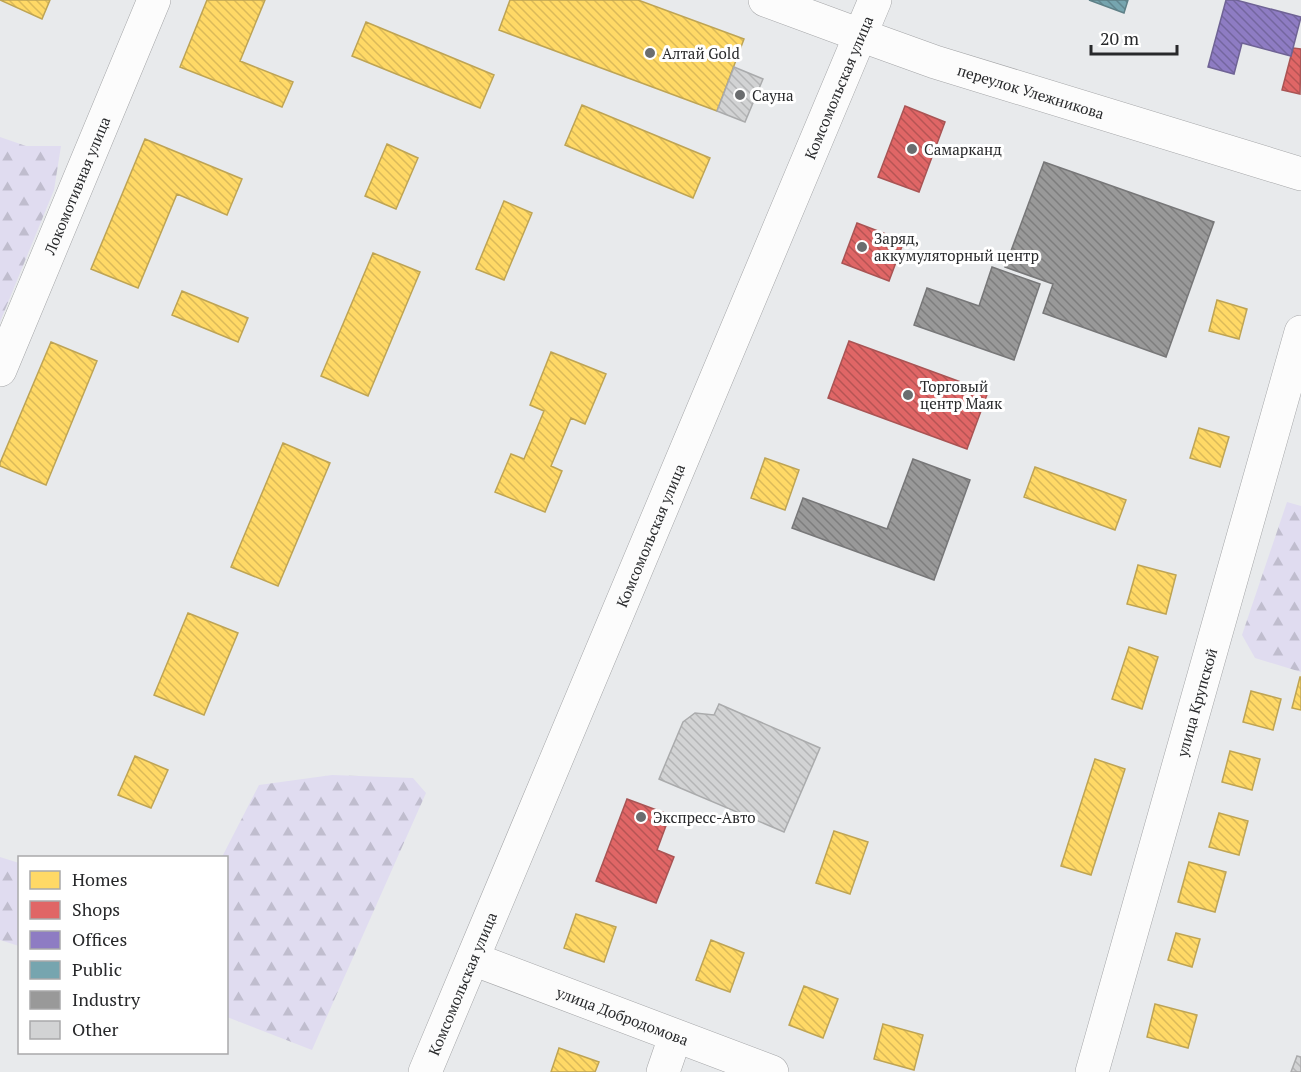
<svg xmlns="http://www.w3.org/2000/svg" width="1301" height="1072" font-family="'PT Serif',serif">
  <style>
    .forest { fill: url(#forest-firs) }
    .homes { fill: url(#homes-back-hatch); stroke: #bea454; stroke-width: 1.5 }
    .shops { fill: url(#shops-back-hatch); stroke: #a95454; stroke-width: 1.5 }
    .offices { fill: url(#offices-back-hatch); stroke: #6f6395; stroke-width: 1.5 }
    .public { fill: url(#public-back-hatch); stroke: #5f8087; stroke-width: 1.5 }
    .industry { fill: url(#industry-back-hatch); stroke: #777778; stroke-width: 1.5 }
    .building { fill: url(#building-back-hatch); stroke: #aaabac; stroke-width: 1.5 }
    .lines { fill: none; stroke-linecap: round; stroke-linejoin: round }
    .minor-casing { stroke: #a4a5a7; stroke-width: 34 }
    .secondary-casing { stroke: #a4a5a7; stroke-width: 34 }
    .minor { stroke: #fcfcfc; stroke-width: 33 }
    .secondary { stroke: #fcfcfc; stroke-width: 33 }
    .poi-dot { fill: #6b6d6f; stroke: #fff; stroke-width: 2 }
    .labels { text-anchor: middle; dominant-baseline: central; stroke-width: 6; stroke-linejoin: round; paint-order: stroke }
    .poi-label { font-size: 15px; fill: #28292b; stroke: #fff; text-anchor: start }
    .street-label { font-size: 15px; fill: #28292b; stroke: #fff }
  </style>
  <defs>
    <pattern id="forest-firs" width="22" height="20" patternUnits="userSpaceOnUse" patternTransform="scale(1.5)"><rect width="22" height="20" fill="#e0dcf0"/><path d="M5 1l3.5 6h-7zM16 11l3.5 6h-7z" fill="#c0bdce"/></pattern>
    <pattern id="homes-back-hatch" width="6" height="6" patternUnits="userSpaceOnUse" patternTransform="scale(1.5)"><rect width="6" height="6" fill="#ffd966"/><path d="M-1 5l2 2M0 0l6 6M5-1l2 2" fill="none" stroke="#dbba59"/></pattern>
    <pattern id="shops-back-hatch" width="6" height="6" patternUnits="userSpaceOnUse" patternTransform="scale(1.5)"><rect width="6" height="6" fill="#e06666"/><path d="M-1 5l2 2M0 0l6 6M5-1l2 2" fill="none" stroke="#b65454"/></pattern>
    <pattern id="offices-back-hatch" width="6" height="6" patternUnits="userSpaceOnUse" patternTransform="scale(1.5)"><rect width="6" height="6" fill="#8e7cc3"/><path d="M-1 5l2 2M0 0l6 6M5-1l2 2" fill="none" stroke="#74669f"/></pattern>
    <pattern id="public-back-hatch" width="6" height="6" patternUnits="userSpaceOnUse" patternTransform="scale(1.5)"><rect width="6" height="6" fill="#76a5af"/><path d="M-1 5l2 2M0 0l6 6M5-1l2 2" fill="none" stroke="#61868f"/></pattern>
    <pattern id="industry-back-hatch" width="6" height="6" patternUnits="userSpaceOnUse" patternTransform="scale(1.5)"><rect width="6" height="6" fill="#999"/><path d="M-1 5l2 2M0 0l6 6M5-1l2 2" fill="none" stroke="#7d7d7d"/></pattern>
    <pattern id="building-back-hatch" width="6" height="6" patternUnits="userSpaceOnUse" patternTransform="scale(1.5)"><rect width="6" height="6" fill="#d2d3d4"/><path d="M-1 5l2 2M0 0l6 6M5-1l2 2" fill="none" stroke="#b4b5b6"/></pattern>
  </defs>
  <rect width="100%" height="100%" fill="#e8eaec"/>
  <path class="forest" d="M 0,137 L 26,146 L 61,146 L 54,190 L 0,322 Z
    M 1287,502 L 1301,506 L 1301,672 L 1255,658 L 1242,635 Z
    M 332,775 L 413,778 L 426,793 L 312,1050 L 227,1017 L 226,858 L 222,857 L 259,785 Z
    M 0,857 L 19,863 L 19,946 L 0,940 Z"/>
  <path class="homes" d="M 0,0 L 50,0 L 42,19 Z
    M 207,0 L 265,0 L 240,61 L 293,82 L 282,107 L 180,67 Z
    M 510,0 L 638,0 L 744,39 L 717,111 L 499,30 Z
    M 366,22 L 494,75 L 480,108 L 352,56 Z
    M 582,105 L 710,158 L 693,198 L 565,145 Z
    M 145,139 L 242,179 L 227,215 L 177,194 L 138,288 L 91,269 Z
    M 387,144 L 418,158 L 396,209 L 365,196 Z
    M 504,201 L 532,213 L 504,280 L 476,269 Z
    M 373,253 L 420,272 L 368,396 L 321,376 Z
    M 182,291 L 248,318 L 238,342 L 172,315 Z
    M 1217,300 L 1247,309 L 1239,339 L 1209,331 Z
    M 51,342 L 97,361 L 46,485 L 0,466 L 0,463 Z
    M 551,352 L 606,374 L 585,424 L 571,418 L 551,466 L 562,471 L 545,512 L 495,492 L 511,454 L 524,459 L 544,411 L 530,405 Z
    M 1199,428 L 1229,437 L 1220,467 L 1190,458 Z
    M 283,443 L 330,463 L 278,586 L 231,567 Z
    M 765,458 L 799,470 L 785,510 L 751,498 Z
    M 1035,467 L 1126,500 L 1115,530 L 1024,497 Z
    M 1138,565 L 1176,575 L 1166,614 L 1127,604 Z
    M 188,613 L 238,633 L 204,715 L 154,695 Z
    M 1129,647 L 1158,657 L 1142,709 L 1112,699 Z
    M 1300,677 L 1301,677 L 1301,710 L 1292,708 Z
    M 1251,691 L 1281,699 L 1273,730 L 1243,722 Z
    M 1230,751 L 1260,759 L 1252,790 L 1222,782 Z
    M 135,756 L 168,770 L 151,808 L 118,795 Z
    M 1095,759 L 1125,769 L 1091,875 L 1061,866 Z
    M 1219,813 L 1248,821 L 1239,855 L 1209,847 Z
    M 834,831 L 868,842 L 850,894 L 816,883 Z
    M 1189,862 L 1226,872 L 1215,912 L 1178,902 Z
    M 576,914 L 616,927 L 604,962 L 564,948 Z
    M 1176,933 L 1200,939 L 1192,967 L 1168,960 Z
    M 711,940 L 744,953 L 730,992 L 696,980 Z
    M 804,986 L 838,999 L 823,1038 L 789,1025 Z
    M 1155,1004 L 1197,1015 L 1188,1048 L 1147,1037 Z
    M 883,1024 L 923,1035 L 914,1070 L 874,1059 Z
    M 559,1048 L 599,1062 L 595,1072 L 551,1072 Z"/>
  <path class="shops" d="M 1293,48 L 1301,49 L 1300,94 L 1282,90 Z
    M 905,106 L 945,122 L 919,192 L 878,177 Z
    M 857,223 L 904,241 L 889,281 L 842,263 Z
    M 849,341 L 988,392 L 967,449 L 828,398 Z
    M 627,799 L 670,815 L 657,850 L 674,857 L 656,903 L 596,881 Z"/>
  <path class="offices" d="M 1226,0 L 1236,0 L 1301,17 L 1291,56 L 1242,43 L 1234,74 L 1208,67 Z"/>
  <path class="public" d="M 1089,0 L 1128,0 L 1124,13 Z"/>
  <path class="industry" d="M 1044,162 L 1214,222 L 1166,357 L 1043,313 L 1053,284 L 1005,267 Z
    M 992,267 L 1040,284 L 1014,360 L 914,325 L 927,288 L 979,306 Z
    M 913,459 L 970,480 L 934,580 L 792,528 L 803,498 L 887,529 Z"/>
  <path class="building" d="M 734,67 L 763,79 L 745,122 L 717,111 Z
    M 719,704 L 820,748 L 784,832 L 659,779 L 683,722 L 695,713 L 714,715 Z
    M 1297,1056 L 1301,1057 L 1301,1072 L 1291,1072 Z"/>
  <g class="lines">
    <defs>
      <g id="minor">
        <path d="M 765,0 L 860,35"/>
        <path id="s1" d="M 0,370 L 154,0"/>
        <path id="s2" d="M 473,959 L 772,1072"/>
        <path d="M 663,1072 L 675,1037"/>
        <path id="s3" d="M 1092,1072 L 1301,332"/>
      </g>
      <g id="secondary">
        <path id="s4" d="M 860,35 L 935,62 L 1301,174"/>
        <path id="s5" d="M 425,1072 L 875,0"/>
      </g>
    </defs>
    <use href="#minor" class="minor-casing"/>
    <use href="#secondary" class="secondary-casing"/>
    <use href="#minor" class="minor"/>
    <use href="#secondary" class="secondary"/>
  </g>
  <g class="poi-dot">
    <circle cx="650" cy="53" r="6"/>
    <circle cx="740" cy="95" r="6"/>
    <circle cx="912" cy="149" r="6"/>
    <circle cx="862" cy="247" r="6"/>
    <circle cx="908" cy="395" r="6"/>
    <circle cx="641" cy="817" r="6"/>
  </g>
  <g class="labels">
    <g class="poi-label">
      <text x="662" y="53">Алтай Gold</text>
      <text x="752" y="95">Сауна</text>
      <text x="924" y="149">Самарканд</text>
      <text x="874" y="238">Заряд,<tspan x="874" dy="17">аккумуляторный центр</tspan></text>
      <text x="920" y="386">Торговый<tspan x="920" dy="17">центр Маяк</tspan></text>
      <text x="653" y="817">Экспресс-Авто</text>
    </g>
    <g class="street-label">
      <text stroke="none"><textPath href="#s5" startOffset="1068">Комсомольская улица</textPath></text>
      <text stroke="none"><textPath href="#s4" startOffset="180">переулок Улежникова</textPath></text>
      <text stroke="none"><textPath href="#s1" startOffset="200">Локомотивная улица</textPath></text>
      <text stroke="none"><textPath href="#s5" startOffset="582">Комсомольская улица</textPath></text>
      <text stroke="none"><textPath href="#s3" startOffset="384">улица Крупской</textPath></text>
      <text stroke="none"><textPath href="#s5" startOffset="96">Комсомольская улица</textPath></text>
      <text stroke="none"><textPath href="#s2" startOffset="160">улица Добродомова</textPath></text>
    </g>
  </g>
  <rect x="18" y="856" width="210" height="198" fill="#ffffff" stroke="#a9a9aa" stroke-width="1.5"/>
  <rect x="30" y="871" width="30" height="18" fill="#ffd966" stroke="#a9a9aa" stroke-width="1.5"/>
  <text x="72" y="886" font-size="18" fill="#28292b">Homes</text>
  <rect x="30" y="901" width="30" height="18" fill="#e06666" stroke="#a9a9aa" stroke-width="1.5"/>
  <text x="72" y="916" font-size="18" fill="#28292b">Shops</text>
  <rect x="30" y="931" width="30" height="18" fill="#8e7cc3" stroke="#a9a9aa" stroke-width="1.5"/>
  <text x="72" y="946" font-size="18" fill="#28292b">Offices</text>
  <rect x="30" y="961" width="30" height="18" fill="#76a5af" stroke="#a9a9aa" stroke-width="1.5"/>
  <text x="72" y="976" font-size="18" fill="#28292b">Public</text>
  <rect x="30" y="991" width="30" height="18" fill="#999999" stroke="#a9a9aa" stroke-width="1.5"/>
  <text x="72" y="1006" font-size="18" fill="#28292b">Industry</text>
  <rect x="30" y="1021" width="30" height="18" fill="#d2d3d4" stroke="#a9a9aa" stroke-width="1.5"/>
  <text x="72" y="1036" font-size="18" fill="#28292b">Other</text>
  <path d="M1091 45v9h86v-9" fill="none" stroke="#28292b" stroke-width="3"/>
  <text x="1100" y="45" font-size="18" fill="#28292b" stroke="#ffffff" stroke-width="4.5" paint-order="stroke">20 m</text>
</svg>
